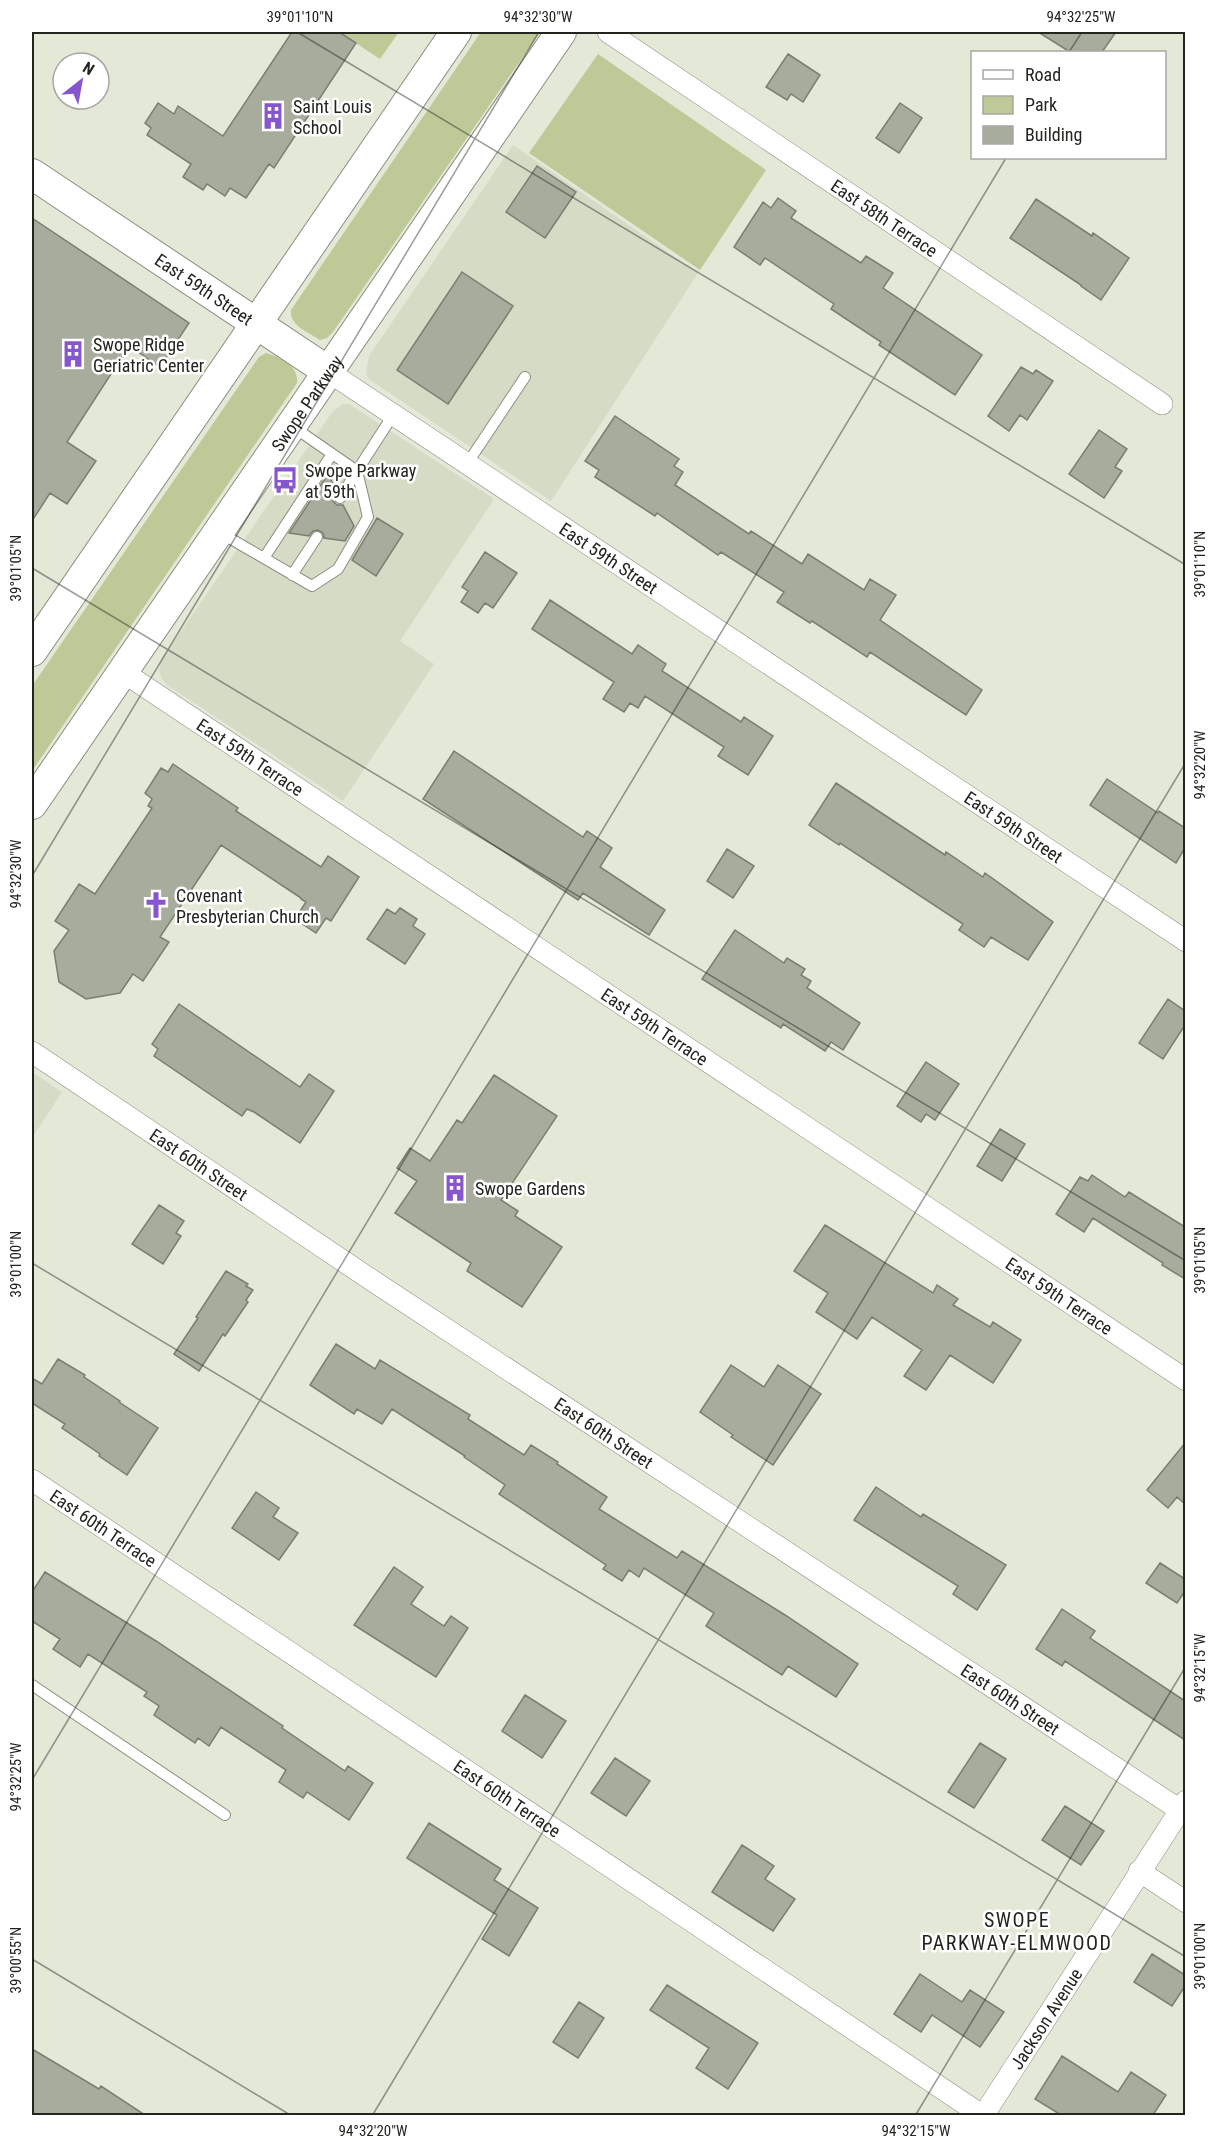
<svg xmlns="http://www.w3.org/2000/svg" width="1217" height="2147" font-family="'Roboto Condensed',sans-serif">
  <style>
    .built { fill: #d5dbc5 }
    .green { fill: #bdca98 }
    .building { fill: #a8ac9d; stroke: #7a7e70; stroke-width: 1.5 }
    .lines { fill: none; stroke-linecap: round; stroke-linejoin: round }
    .lane-casing { stroke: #8a8f80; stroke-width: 12 }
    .street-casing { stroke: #8a8f80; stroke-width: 22 }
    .secondary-casing { stroke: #8a8f80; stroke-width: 32 }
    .lane { stroke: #fff; stroke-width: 10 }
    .street { stroke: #fff; stroke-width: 21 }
    .secondary { stroke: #fff; stroke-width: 30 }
    .ticks { fill: none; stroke: #22241e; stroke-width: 1.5; stroke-opacity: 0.45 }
    .labels { text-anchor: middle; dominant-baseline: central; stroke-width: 5; stroke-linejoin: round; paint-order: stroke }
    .poi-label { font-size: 18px; fill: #22241e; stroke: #fff; text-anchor: start }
    .street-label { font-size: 18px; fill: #22241e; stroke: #fff }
    .neighbourhood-label { font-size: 20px; letter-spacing: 1.5px; fill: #22241e; stroke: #fff }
    .neatline { fill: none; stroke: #22241e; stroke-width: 2 }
    .ticks-label { font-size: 15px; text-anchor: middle; fill: #22241e }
  </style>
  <rect width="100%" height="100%" fill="#e3e8d7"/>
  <path class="built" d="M 513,145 L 698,273 L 551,501 L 370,380 L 366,374 L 369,356 Z
    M 343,404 L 349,404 L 494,499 L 400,641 L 434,664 L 343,801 L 167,685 L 161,677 L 159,670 L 161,660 L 333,411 Z
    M 32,1072 L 62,1092 L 32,1138 Z"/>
  <path class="green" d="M 339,32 L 399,32 L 380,59 Z
    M 481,32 L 540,32 L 333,332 L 327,338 L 320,340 C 309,332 289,326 291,310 Z
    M 598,54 L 766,170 L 700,270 L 529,153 Z
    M 266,353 C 281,357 299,366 297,383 L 32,771 L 32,686 L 259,357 Z"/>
  <path class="building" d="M 292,32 L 339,32 L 356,43 L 274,168 L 269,164 L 246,198 L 230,188 L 225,196 L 207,184 L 203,190 L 183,177 L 191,164 L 147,135 L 151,128 L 145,123 L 158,103 L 174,114 L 178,106 L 223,136 Z
    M 1038,32 L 1116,32 L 1102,52 L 1070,52 Z
    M 788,54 L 820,75 L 803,102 L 791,94 L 787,100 L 766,87 Z
    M 900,103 L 922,118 L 899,153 L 876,138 Z
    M 537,166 L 576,192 L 545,238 L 506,212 Z
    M 778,198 L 796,211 L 791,218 L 861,263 L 866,256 L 893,273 L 883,288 L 982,355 L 955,395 L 879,345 L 881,342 L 831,309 L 834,304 L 765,258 L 760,265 L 734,247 L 763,202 L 771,208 Z
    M 1036,199 L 1092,236 L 1093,233 L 1129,258 L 1101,300 L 1081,286 L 1081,285 L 1010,238 Z
    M 32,218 L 189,323 L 160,367 L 129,346 L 67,442 L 96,461 L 67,504 L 50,493 L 32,521 Z
    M 462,272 L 513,306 L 448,404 L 397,370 Z
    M 1021,367 L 1033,374 L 1036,370 L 1053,381 L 1027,420 L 1020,415 L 1009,431 L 988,416 Z
    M 615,416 L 679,459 L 674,466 L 683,472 L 675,485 L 749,534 L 751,531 L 802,564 L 808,554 L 864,590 L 870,579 L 896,595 L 880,620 L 982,690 L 966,715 L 870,652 L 867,657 L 812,621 L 810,623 L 777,602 L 784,592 L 721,552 L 718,555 L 657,513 L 655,516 L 595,477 L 599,470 L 585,461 Z
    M 1099,430 L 1127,449 L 1115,467 L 1122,471 L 1104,498 L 1069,474 Z
    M 328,474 L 336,490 L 333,497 L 333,501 L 337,505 L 343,505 L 354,526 L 345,541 L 324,538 L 323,533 L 318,530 L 313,531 L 309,536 L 289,533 Z
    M 377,518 L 403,534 L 376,576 L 352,560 Z
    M 485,552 L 517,573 L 493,608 L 485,603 L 478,613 L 461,602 L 468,591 L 462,587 Z
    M 550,600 L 632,654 L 638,645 L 666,664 L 662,671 L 741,722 L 744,717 L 773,736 L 748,775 L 718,756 L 724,747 L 645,696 L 638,708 L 630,703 L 624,712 L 603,699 L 614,682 L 532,629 Z
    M 454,751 L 583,837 L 587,831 L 612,848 L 600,867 L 665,910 L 649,935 L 583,893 L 578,900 L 423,799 Z
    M 173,764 L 238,808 L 236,811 L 321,867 L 328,856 L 359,877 L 331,921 L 326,918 L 316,933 L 295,919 L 306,902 L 301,899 L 301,898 L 221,845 L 160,937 L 169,942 L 143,981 L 133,974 L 120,993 L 86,999 L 59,982 L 54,951 L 69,930 L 55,921 L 79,884 L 95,894 L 152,808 L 148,806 L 152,799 L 145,793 L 161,768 L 168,772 Z
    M 1107,779 L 1158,813 L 1159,811 L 1185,828 L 1185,848 L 1176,863 L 1090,805 Z
    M 836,783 L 945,855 L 946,852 L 983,877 L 985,873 L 1053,922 L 1028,960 L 991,937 L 984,947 L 959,930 L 963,924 L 840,843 L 839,845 L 809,825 Z
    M 727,849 L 754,866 L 733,898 L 707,881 Z
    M 400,908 L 417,919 L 413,926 L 425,934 L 405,964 L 367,939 L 387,909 L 395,914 Z
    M 735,930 L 784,963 L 787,958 L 805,969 L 801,975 L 811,981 L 807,988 L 860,1023 L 843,1050 L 831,1042 L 825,1051 L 783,1024 L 781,1028 L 702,979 Z
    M 1168,999 L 1185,1011 L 1185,1025 L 1163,1059 L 1139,1043 Z
    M 179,1004 L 300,1087 L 309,1074 L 334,1091 L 300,1143 L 254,1112 L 247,1109 L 242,1116 L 154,1056 L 158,1049 L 152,1044 Z
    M 926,1062 L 959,1084 L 935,1120 L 926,1114 L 921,1122 L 897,1106 Z
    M 494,1075 L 557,1116 L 501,1200 L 518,1211 L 515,1216 L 562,1247 L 522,1307 L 467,1271 L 471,1263 L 395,1213 L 417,1181 L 397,1168 L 410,1148 L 430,1161 L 457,1120 L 462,1123 Z
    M 1000,1129 L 1025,1144 L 1002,1181 L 977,1166 Z
    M 1092,1175 L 1125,1197 L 1129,1192 L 1185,1227 L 1185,1279 L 1162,1265 L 1163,1263 L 1093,1218 L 1084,1232 L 1056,1214 L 1080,1177 L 1088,1181 Z
    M 159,1205 L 184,1221 L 176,1233 L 181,1236 L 163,1264 L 132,1244 Z
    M 825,1225 L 933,1293 L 937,1285 L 958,1299 L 953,1305 L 990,1327 L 993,1322 L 1021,1340 L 993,1383 L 950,1355 L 926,1390 L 904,1376 L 922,1350 L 872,1317 L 857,1339 L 816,1312 L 828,1293 L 794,1271 Z
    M 226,1271 L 248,1284 L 246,1286 L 253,1290 L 246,1300 L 248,1302 L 225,1336 L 223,1334 L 199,1371 L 174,1354 L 198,1318 L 196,1317 Z
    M 336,1344 L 375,1369 L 380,1360 L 470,1415 L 468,1419 L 524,1455 L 531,1445 L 558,1462 L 557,1464 L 607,1497 L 599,1509 L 677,1558 L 682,1551 L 785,1615 L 858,1664 L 836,1697 L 788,1666 L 782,1675 L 706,1626 L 714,1613 L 644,1568 L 639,1577 L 629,1570 L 622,1581 L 603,1569 L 606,1565 L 499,1494 L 505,1485 L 464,1457 L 465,1456 L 392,1409 L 382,1424 L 357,1409 L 354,1414 L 310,1385 Z
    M 58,1359 L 85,1375 L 84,1377 L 120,1401 L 119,1402 L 158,1428 L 127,1475 L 99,1456 L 100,1454 L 62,1428 L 65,1424 L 32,1403 L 32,1378 L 42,1384 Z
    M 731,1365 L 764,1387 L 778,1365 L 821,1394 L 773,1465 L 731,1437 L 733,1435 L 700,1412 Z
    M 1185,1443 L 1185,1504 L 1177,1497 L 1168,1508 L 1147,1490 Z
    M 876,1487 L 921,1517 L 923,1514 L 1006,1565 L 977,1610 L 953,1594 L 958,1586 L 854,1520 Z
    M 256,1492 L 279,1508 L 273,1517 L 298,1533 L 279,1560 L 232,1528 Z
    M 1160,1563 L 1185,1579 L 1185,1591 L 1177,1603 L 1146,1583 Z
    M 394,1567 L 423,1587 L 411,1604 L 444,1626 L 451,1616 L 468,1628 L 436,1677 L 354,1625 Z
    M 45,1572 L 156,1641 L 283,1726 L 282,1728 L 345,1771 L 348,1766 L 373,1783 L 349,1820 L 307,1792 L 303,1798 L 279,1782 L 286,1770 L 221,1727 L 209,1746 L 198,1738 L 195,1743 L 154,1715 L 159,1706 L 144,1696 L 147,1692 L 88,1654 L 80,1667 L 53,1649 L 60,1639 L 32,1621 L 32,1592 Z
    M 1062,1609 L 1095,1631 L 1090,1638 L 1185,1701 L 1185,1740 L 1065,1661 L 1062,1666 L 1036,1649 Z
    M 525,1695 L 566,1721 L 542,1758 L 502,1731 Z
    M 980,1743 L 1006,1759 L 974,1808 L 948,1792 Z
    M 615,1758 L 650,1781 L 626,1816 L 591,1793 Z
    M 1065,1806 L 1104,1831 L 1081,1865 L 1042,1840 Z
    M 429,1823 L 501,1869 L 494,1880 L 538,1908 L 509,1956 L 482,1939 L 497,1915 L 407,1858 Z
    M 742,1845 L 774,1866 L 765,1879 L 795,1899 L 773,1931 L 712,1892 Z
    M 1152,1954 L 1185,1975 L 1185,1986 L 1172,2006 L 1134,1982 Z
    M 920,1974 L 962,2002 L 970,1990 L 1004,2012 L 980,2047 L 932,2015 L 921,2032 L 894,2014 Z
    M 667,1985 L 758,2043 L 728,2089 L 696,2068 L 709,2048 L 650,2010 Z
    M 579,2002 L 604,2018 L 578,2058 L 553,2042 Z
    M 32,2049 L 99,2089 L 101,2086 L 145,2115 L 32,2115 Z
    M 1062,2056 L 1118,2092 L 1131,2072 L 1166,2095 L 1153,2115 L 1061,2115 L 1035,2099 Z"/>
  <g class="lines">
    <defs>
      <path id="lane" d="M 292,426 L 357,471 L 340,498
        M 467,464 L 525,377
        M 219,532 L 312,586 L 338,569 L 368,517 L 357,471 L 393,415
        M 264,558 L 332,454
        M 292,575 L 317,537
        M 32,1685 L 225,1815"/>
      <g id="street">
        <path id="s1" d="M 608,32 L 1162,404"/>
        <path id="s2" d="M 329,372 L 1186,941"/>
        <path id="s3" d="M 123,672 L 1186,1380"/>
        <path id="s4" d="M 32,1052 L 376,1283 L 1180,1810"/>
        <path id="s5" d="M 32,1480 L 983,2116"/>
        <path d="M 1139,1871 L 1186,1902"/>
        <path id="s6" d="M 983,2116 L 1186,1801"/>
      </g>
      <g id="secondary">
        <path id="s7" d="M 32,174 L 329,372"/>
        <path d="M 32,651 L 456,32"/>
        <path id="s8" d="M 32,804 L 561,32"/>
      </g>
    </defs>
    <use href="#lane" class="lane-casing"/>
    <use href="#street" class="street-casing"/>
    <use href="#secondary" class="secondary-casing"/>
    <use href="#lane" class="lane"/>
    <use href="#street" class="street"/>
    <use href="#secondary" class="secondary"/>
  </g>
  <path class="ticks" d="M 297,32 L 1186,565M 1069,52 L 1082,32M 32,568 L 1186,1261M 32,876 L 539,32M 32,1263 L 1186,1957M 32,1780 L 1006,158M 32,1959 L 292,2116M 372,2116 L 1186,762M 915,2116 L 1186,1666"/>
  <defs>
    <symbol id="building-bare" viewBox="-9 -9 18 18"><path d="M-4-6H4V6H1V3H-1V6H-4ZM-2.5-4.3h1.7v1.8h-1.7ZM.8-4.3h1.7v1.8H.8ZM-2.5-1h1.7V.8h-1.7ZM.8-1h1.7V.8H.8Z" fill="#8756ce" stroke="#fff" stroke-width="2.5" paint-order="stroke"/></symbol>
    <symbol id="bus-bare" viewBox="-9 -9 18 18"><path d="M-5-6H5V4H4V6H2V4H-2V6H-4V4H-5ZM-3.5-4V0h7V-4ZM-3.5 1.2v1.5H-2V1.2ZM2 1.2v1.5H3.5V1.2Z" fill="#8756ce" stroke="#fff" stroke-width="2.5" paint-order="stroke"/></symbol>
    <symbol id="church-bare" viewBox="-9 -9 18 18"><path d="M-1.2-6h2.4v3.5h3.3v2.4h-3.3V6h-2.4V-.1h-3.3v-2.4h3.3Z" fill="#8756ce" stroke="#fff" stroke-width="2.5" paint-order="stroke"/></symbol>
  </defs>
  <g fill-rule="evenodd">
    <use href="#building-bare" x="254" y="97" width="38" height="38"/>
    <use href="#building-bare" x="54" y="335" width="38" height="38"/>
    <use href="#bus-bare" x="266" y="461" width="38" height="38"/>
    <use href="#church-bare" x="137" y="886" width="38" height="38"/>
    <use href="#building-bare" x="436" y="1169" width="38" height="38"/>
  </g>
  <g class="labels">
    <g class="poi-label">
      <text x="293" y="106">Saint Louis<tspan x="293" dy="21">School</tspan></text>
      <text x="93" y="344">Swope Ridge<tspan x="93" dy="21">Geriatric Center</tspan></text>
      <text x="305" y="470">Swope Parkway<tspan x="305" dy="21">at 59th</tspan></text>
      <text x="176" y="895">Covenant<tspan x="176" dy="21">Presbyterian Church</tspan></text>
      <text x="475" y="1188">Swope Gardens</text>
    </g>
    <g class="street-label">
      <text stroke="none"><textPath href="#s1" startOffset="333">East 58th Terrace</textPath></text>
      <text stroke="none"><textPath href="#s7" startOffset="207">East 59th Street</textPath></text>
      <text stroke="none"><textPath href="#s8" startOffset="486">Swope Parkway</textPath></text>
      <text stroke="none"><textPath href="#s2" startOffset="336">East 59th Street</textPath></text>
      <text stroke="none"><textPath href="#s3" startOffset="153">East 59th Terrace</textPath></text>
      <text stroke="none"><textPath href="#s2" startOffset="822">East 59th Street</textPath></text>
      <text stroke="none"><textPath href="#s3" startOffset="639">East 59th Terrace</textPath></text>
      <text stroke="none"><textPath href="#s4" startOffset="201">East 60th Street</textPath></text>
      <text stroke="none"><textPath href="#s3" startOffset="1125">East 59th Terrace</textPath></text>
      <text stroke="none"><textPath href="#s4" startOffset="687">East 60th Street</textPath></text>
      <text stroke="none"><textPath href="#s5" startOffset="86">East 60th Terrace</textPath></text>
      <text stroke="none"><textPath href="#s4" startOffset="1173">East 60th Street</textPath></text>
      <text stroke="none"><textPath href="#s5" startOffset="572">East 60th Terrace</textPath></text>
      <text stroke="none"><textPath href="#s6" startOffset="116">Jackson Avenue</textPath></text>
    </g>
    <g class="neighbourhood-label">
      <text x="1017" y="1920">SWOPE<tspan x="1017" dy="23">PARKWAY-ELMWOOD</tspan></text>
    </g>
  </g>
  <rect width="1217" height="2147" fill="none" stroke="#ffffff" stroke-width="66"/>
  <rect x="971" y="51" width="195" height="108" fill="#ffffff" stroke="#a7a7a5" stroke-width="1.5"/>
  <rect x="983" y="70" width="30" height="9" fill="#ffffff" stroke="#a7a7a5" stroke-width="1.5"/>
  <text x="1025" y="81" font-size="18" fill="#22241e">Road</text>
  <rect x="983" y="96" width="30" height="18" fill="#bdca98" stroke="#a7a7a5" stroke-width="1.5"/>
  <text x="1025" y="111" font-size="18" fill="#22241e">Park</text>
  <rect x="983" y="126" width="30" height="18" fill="#a8ac9d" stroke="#a7a7a5" stroke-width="1.5"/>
  <text x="1025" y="141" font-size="18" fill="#22241e">Building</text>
  <g transform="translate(81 81) rotate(31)"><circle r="28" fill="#ffffff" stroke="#a7a7a5" stroke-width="1.5"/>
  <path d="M0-4.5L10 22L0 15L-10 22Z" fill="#8756ce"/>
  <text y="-9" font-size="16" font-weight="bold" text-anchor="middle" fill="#22241e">N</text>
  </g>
  <rect x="33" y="33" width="1151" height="2081" class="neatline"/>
  <g class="ticks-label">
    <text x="300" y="22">39°01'10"N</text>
    <text x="538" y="22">94°32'30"W</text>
    <text x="1081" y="22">94°32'25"W</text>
    <text transform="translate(1200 564) rotate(-90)" y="5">39°01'10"N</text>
    <text transform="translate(16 568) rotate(-90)" y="5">39°01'05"N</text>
    <text transform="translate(1200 765) rotate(-90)" y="5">94°32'20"W</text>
    <text transform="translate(16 874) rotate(-90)" y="5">94°32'30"W</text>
    <text transform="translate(1200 1260) rotate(-90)" y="5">39°01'05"N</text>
    <text transform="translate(16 1264) rotate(-90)" y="5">39°01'00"N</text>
    <text transform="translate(1200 1668) rotate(-90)" y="5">94°32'15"W</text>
    <text transform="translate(16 1777) rotate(-90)" y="5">94°32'25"W</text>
    <text transform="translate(1200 1956) rotate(-90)" y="5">39°01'00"N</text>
    <text transform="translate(16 1960) rotate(-90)" y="5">39°00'55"N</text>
    <text x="373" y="2136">94°32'20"W</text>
    <text x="916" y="2136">94°32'15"W</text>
  </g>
</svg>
